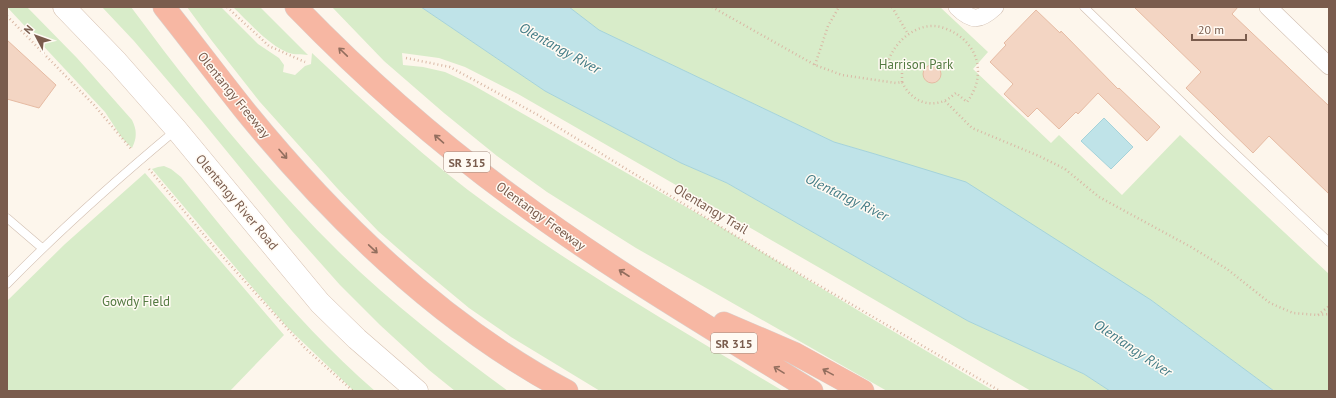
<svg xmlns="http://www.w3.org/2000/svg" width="1336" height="398" font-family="'PT Sans',sans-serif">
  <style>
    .green { fill: #d8ecc9 }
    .water { fill: #bfe3e8; stroke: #a5d3da }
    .building { fill: #f3d5c3; stroke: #e6bba3 }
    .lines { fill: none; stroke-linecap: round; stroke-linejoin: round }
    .lane-casing { stroke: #d1beb0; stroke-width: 9 }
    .street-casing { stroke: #d1beb0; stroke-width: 18 }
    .secondary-casing { stroke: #d6c0b0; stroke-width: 23 }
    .highway-casing { stroke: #dad1cd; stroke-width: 23 }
    .path { stroke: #d9b8a5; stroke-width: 2.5; stroke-dasharray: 1 3; stroke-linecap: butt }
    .lane { stroke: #fff; stroke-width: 8 }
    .street { stroke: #fff; stroke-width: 17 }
    .secondary { stroke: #fff; stroke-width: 22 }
    .highway { stroke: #f7b7a3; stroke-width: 22 }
    .oneway { stroke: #936e5e }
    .labels { text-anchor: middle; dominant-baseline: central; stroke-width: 3; stroke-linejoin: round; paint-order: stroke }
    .shield { fill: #fffaf3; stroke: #a28b7f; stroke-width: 1 }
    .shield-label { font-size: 12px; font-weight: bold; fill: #7a5c4d }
    .park-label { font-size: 13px; fill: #537a41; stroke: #fffaf3 }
    .street-label { font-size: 13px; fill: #7a5c4d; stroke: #fffaf3 }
    .water-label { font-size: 14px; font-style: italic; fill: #437c86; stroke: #fffaf3 }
  </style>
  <rect width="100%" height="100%" fill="#fdf6ec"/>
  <path class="green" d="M 7,7 L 27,7 L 77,58 L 132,120 C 137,130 137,138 132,148 L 122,138 L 105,112 Z
    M 102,7 L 131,7 C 153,36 174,65 197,93 C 241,148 288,201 338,251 C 390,302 449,348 508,391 L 455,391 L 429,370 L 380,325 L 340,285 L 292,231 L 202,121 L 134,41 Z
    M 187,7 L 221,7 L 258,44 L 279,58 L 284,65 L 283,72 L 295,75 L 305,66 L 311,64 L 312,53 C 370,107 427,161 491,207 C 584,274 684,332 783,391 L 600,391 L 511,337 L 469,308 L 410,259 L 378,231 L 337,188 L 260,102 L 212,41 Z
    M 233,7 L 260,7 L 308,55 C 302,54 294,55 289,53 C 269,46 249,22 233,7 Z
    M 332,7 L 421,7 L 545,91 L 681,163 L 727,183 L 968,321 L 1084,374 L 1110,391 L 1031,391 L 851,286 L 518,94 L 465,67 L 439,58 L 402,53 L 403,65 L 423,67 L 445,72 L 471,84 L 716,224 L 864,314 L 994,391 L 887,391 L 636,248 L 547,192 L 497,156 L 444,113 L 384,61 Z
    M 569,7 L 940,7 L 988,52 L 973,69 L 1051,143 L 1059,135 L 1122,195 L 1180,135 L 1329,274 L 1329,391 L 1274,391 L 1151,300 L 875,154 L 834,142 L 598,30 Z
    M 164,166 L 171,169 L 181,177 C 242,252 302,328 375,391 L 354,391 L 288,328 L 252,287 L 152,169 L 158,167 Z
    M 145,173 L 284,335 L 230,391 L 7,391 L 7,301 L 65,244 Z"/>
  <path class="water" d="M 421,7 L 569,7 L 599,30 L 834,142 L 875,154 L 966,182 L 1151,300 L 1274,391 L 1110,391 L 1084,374 L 968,321 L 727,183 L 681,163 L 545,91 Z
    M 1104,118 L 1133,147 L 1111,169 L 1081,141 Z"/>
  <path class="building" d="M 1134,7 L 1238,7 L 1232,14 L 1329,106 L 1329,194 L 1269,136 L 1253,153 L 1215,116 L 1186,88 L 1201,72 Z
    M 1036,10 L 1060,33 L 1061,31 L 1118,89 L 1119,88 L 1160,127 L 1147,141 L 1098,93 L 1078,114 L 1076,112 L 1059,129 L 1037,108 L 1028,117 L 1004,94 L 1013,84 L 990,62 L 1006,45 L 1004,43 Z
    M 7,40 L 56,85 L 39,108 L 7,99 Z
    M923 74a9 9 0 1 1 18 0a9 9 0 1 1-18 0Z"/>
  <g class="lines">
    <defs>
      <path id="lane" d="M 1084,7 L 1217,136 L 1329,242
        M 7,218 L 42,248
        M 7,284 C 60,230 117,179 176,130"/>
      <path id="street" d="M 957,7 C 972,22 980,21 995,7
        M 1268,7 L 1329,66"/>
      <path id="secondary" d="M 64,7 L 117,62 L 176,129 L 320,303 L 357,339 L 417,391"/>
      <path id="highway" d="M 164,7 C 192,42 218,77 246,112 C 335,221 441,324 567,391
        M 296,7 C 363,76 435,140 513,197 C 608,268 711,328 812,391
        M 724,323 L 794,353 L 863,391"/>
    </defs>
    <use href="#lane" class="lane-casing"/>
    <use href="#street" class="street-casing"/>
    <use href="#secondary" class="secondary-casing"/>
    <use href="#highway" class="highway-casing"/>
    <path class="path" d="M 227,7 L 269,46 L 305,62
      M 712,7 L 815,65 L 842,75 L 896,83 L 902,82 C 910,99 927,109 946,100 C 949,99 953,95 956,93 L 967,102 C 988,74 978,40 944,28 C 919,19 892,42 887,66 L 902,68 L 902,82
      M 892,7 L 908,34
      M 7,16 L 94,105 L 132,150
      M 406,58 L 450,67 L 538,115 L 772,258 L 1000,391
      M 815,65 L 828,26 L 839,7
      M 945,101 L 972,128 L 1039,156 L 1065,169 L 1099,197 L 1191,247 L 1227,269 L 1270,303 L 1293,313 L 1317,315 L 1329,314
      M 149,169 L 214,247 L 305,348 L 353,391
      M 1318,315 L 1329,306"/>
    <use href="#lane" class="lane"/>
    <use href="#street" class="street"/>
    <use href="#secondary" class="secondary"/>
    <use href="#highway" class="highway"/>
  </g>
  <defs><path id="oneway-shaft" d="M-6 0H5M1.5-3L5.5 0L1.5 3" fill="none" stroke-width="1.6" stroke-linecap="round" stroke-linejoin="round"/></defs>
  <g class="oneway">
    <use href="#oneway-shaft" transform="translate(343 52) rotate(-136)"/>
    <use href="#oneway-shaft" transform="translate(439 139) rotate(-139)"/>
    <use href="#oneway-shaft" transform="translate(283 154) rotate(49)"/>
    <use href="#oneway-shaft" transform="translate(373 249) rotate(43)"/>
    <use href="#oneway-shaft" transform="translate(624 273) rotate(-147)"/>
    <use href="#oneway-shaft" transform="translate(779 370) rotate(-148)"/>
    <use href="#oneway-shaft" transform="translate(828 372) rotate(-151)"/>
  </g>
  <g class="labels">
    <g class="shield">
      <rect x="444" y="152" width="46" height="20" rx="3"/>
      <rect x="711" y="333" width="46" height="20" rx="3"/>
    </g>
    <g class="shield-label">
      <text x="467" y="162">SR 315</text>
      <text x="734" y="343">SR 315</text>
    </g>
    <g class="park-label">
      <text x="916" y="64">Harrison Park</text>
      <text x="136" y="301">Gowdy Field</text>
    </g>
    <g class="street-label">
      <text transform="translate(234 95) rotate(51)">Olentangy Freeway</text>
      <text transform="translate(237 202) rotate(50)">Olentangy River Road</text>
      <text transform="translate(711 209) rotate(31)">Olentangy Trail</text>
      <text transform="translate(541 216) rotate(36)">Olentangy Freeway</text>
    </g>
    <g class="water-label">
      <text transform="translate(560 48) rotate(29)">Olentangy River</text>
      <text transform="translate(847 197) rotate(26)">Olentangy River</text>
      <text transform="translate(1133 348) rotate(34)">Olentangy River</text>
    </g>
  </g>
  <rect width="1336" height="398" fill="none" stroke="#7a5c4d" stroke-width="16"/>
  <g transform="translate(36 36) rotate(311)" stroke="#fffaf3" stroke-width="3" paint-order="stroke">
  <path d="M0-3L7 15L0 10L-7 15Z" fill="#7a5c4d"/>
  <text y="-6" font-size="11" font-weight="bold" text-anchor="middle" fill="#7a5c4d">N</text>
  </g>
  <path d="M1192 34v6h54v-6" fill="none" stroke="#7a5c4d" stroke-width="2"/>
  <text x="1198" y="34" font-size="12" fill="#7a5c4d" stroke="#fffaf3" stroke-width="3" paint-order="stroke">20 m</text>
</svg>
